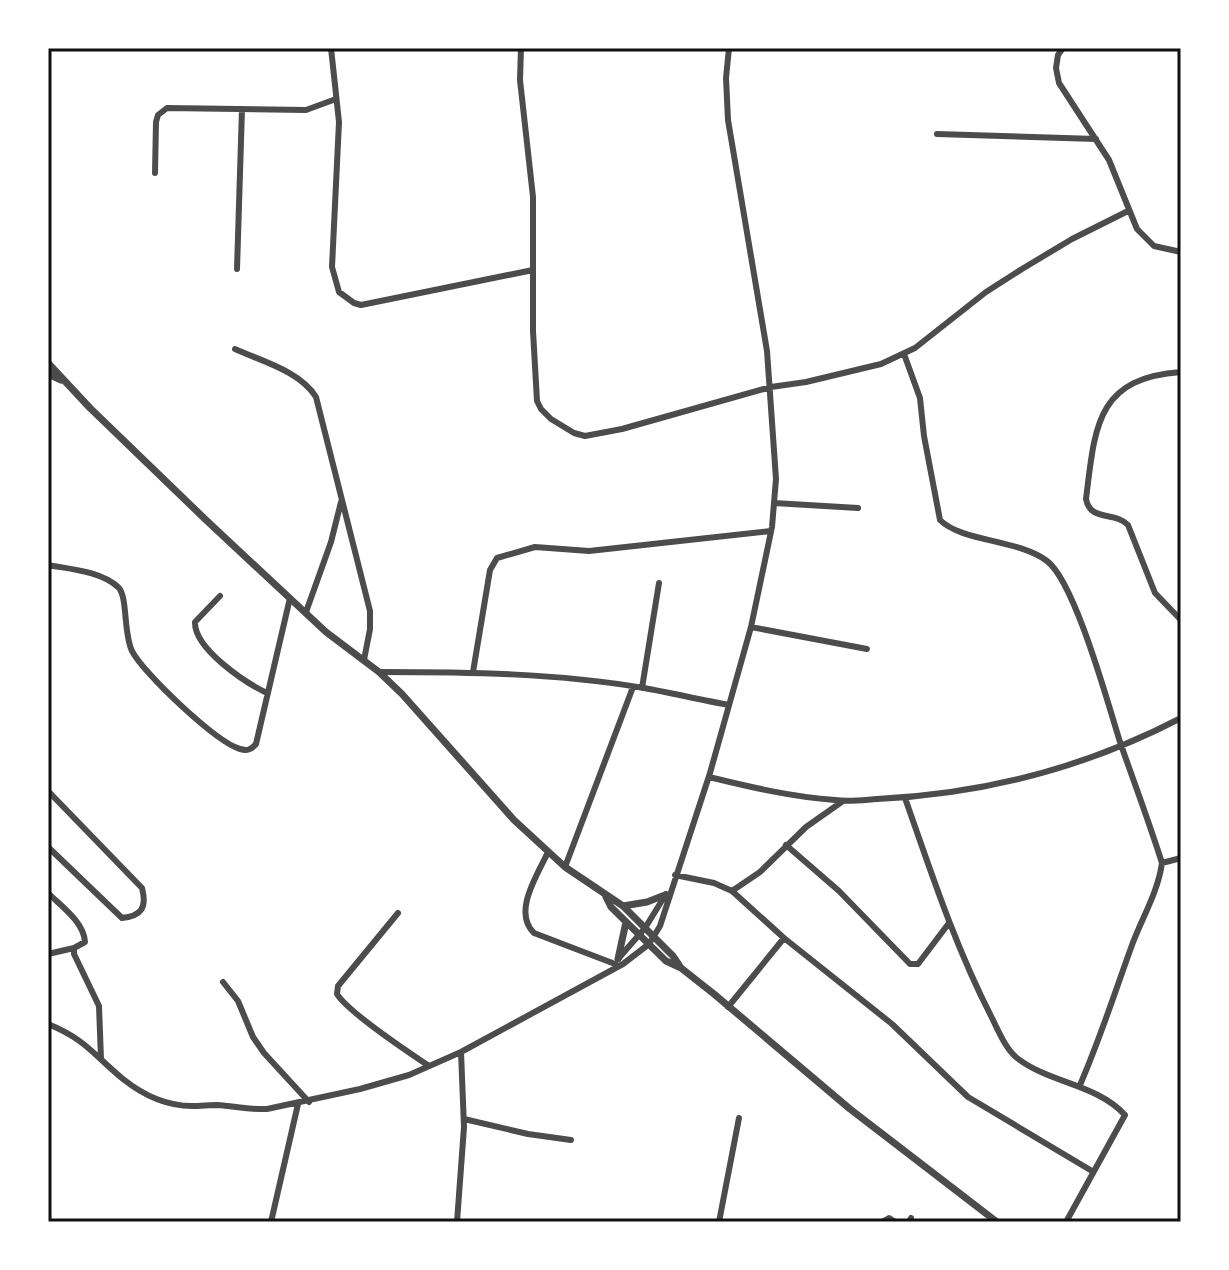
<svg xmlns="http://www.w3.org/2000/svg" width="1229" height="1270" font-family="Ubuntu,sans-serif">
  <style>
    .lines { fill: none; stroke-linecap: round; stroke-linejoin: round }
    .minor { stroke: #4c4c4c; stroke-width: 6 }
    .tertiary { stroke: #4c4c4c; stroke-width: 7 }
    .neatline { fill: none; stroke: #111; stroke-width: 3 }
  </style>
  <rect width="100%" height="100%" fill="#fff"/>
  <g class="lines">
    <path class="minor" d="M 331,48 L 339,122 L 332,267 L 339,292 L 354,303 L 361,305 L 533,270
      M 521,48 L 520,80 L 533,197 L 533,331 L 537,401 L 541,409 L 551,419 L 574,433 L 585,436 L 622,429 L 771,387 L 806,382 L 881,364 L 915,348 L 986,292 L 1022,269 L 1072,239 L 1128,211
      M 1063,48 L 1058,55 L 1056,68 L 1059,83 L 1109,160 L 1137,229 L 1154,246 L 1181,252
      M 937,134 L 1096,139
      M 155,173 L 156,122 L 158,115 L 167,108 L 306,110 L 336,99
      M 237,269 L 242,109
      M 235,349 C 261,361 300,371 316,397 L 370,611 L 370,629 L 364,660
      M 904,354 L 920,398 L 924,436 L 940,520 C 962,542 1018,539 1047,561 C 1075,582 1108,704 1120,742 C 1134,782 1149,822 1162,863 C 1158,892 1142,918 1132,945 C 1115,992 1100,1039 1080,1085
      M 1181,372 C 1096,378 1095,427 1086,499 C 1090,522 1115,511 1128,525 L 1155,593 L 1181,620
      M 774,503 L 858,508
      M 48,565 C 69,569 101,571 118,587 C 128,596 123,632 132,651 C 143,673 216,742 240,749 C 247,751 251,750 256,744 L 290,598
      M 220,596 L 195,622 C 194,649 246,683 267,693
      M 306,612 L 331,542 L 341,502
      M 751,627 L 867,649
      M 379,672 C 467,672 557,673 644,688 C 672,693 701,700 729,705
      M 473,672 L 490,570 L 497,558 L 535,547 L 589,551 L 771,531
      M 642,688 L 659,583
      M 709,777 C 750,787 792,797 835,800 C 849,802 863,800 877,799 C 983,794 1087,767 1181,718
      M 48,791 L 142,888 C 147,907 142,916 122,918 L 48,847
      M 905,798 C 931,872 955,946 991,1016 C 998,1030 1005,1048 1017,1058 C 1049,1083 1097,1084 1125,1115 L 1066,1222
      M 786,845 L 839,891 L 910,964 L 918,964 L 949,923
      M 548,852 C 538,874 512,912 534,933 L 615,964
      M 1162,863 L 1181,858
      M 565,867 L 633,687
      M 675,875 L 714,883 L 732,891 L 784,938 L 892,1024 L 968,1097 L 1092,1171
      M 732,891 L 760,872 L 806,827 L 843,801
      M 48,893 C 61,906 84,922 85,942 L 74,948 L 74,954 L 99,1006 L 101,1059
      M 398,913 L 338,986 L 337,994 C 348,1012 408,1052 429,1066
      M 48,954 L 74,948
      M 618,959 L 645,928 L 666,894
      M 223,982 L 238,1001 L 253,1037 L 264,1053 L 309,1102
      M 728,1007 L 784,938
      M 48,1024 C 85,1039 94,1055 123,1079 C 143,1095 167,1106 192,1106 C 201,1106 209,1105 217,1105 C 234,1106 250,1110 267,1109 L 360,1089 L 409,1075 L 461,1052 L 623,964 L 649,944 L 660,926 L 710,773 L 751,627 L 772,527 L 776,479 L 767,351 L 728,120 L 726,78 L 729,48
      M 464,1119 L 528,1134 L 571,1140
      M 271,1222 L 298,1104
      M 457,1222 L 464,1127 L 461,1052
      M 719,1222 L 739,1118
      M 882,1222 L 889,1218 L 895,1222
      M 909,1222 L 911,1218"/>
    <path class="tertiary" d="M 48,363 L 90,408 L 206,520 L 326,632 L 379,672 L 402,694 L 514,820 L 565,867 L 623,906 L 673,956 L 681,968
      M 48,374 L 61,380
      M 606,897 L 611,907 L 666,961 L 681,968 L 714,994 L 850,1109 L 997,1222
      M 623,906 L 647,902 L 665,895
      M 618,959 L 626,922"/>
  </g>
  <rect width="1229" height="1270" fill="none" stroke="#ffffff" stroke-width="100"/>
  <rect x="50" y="50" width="1129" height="1170" class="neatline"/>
</svg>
